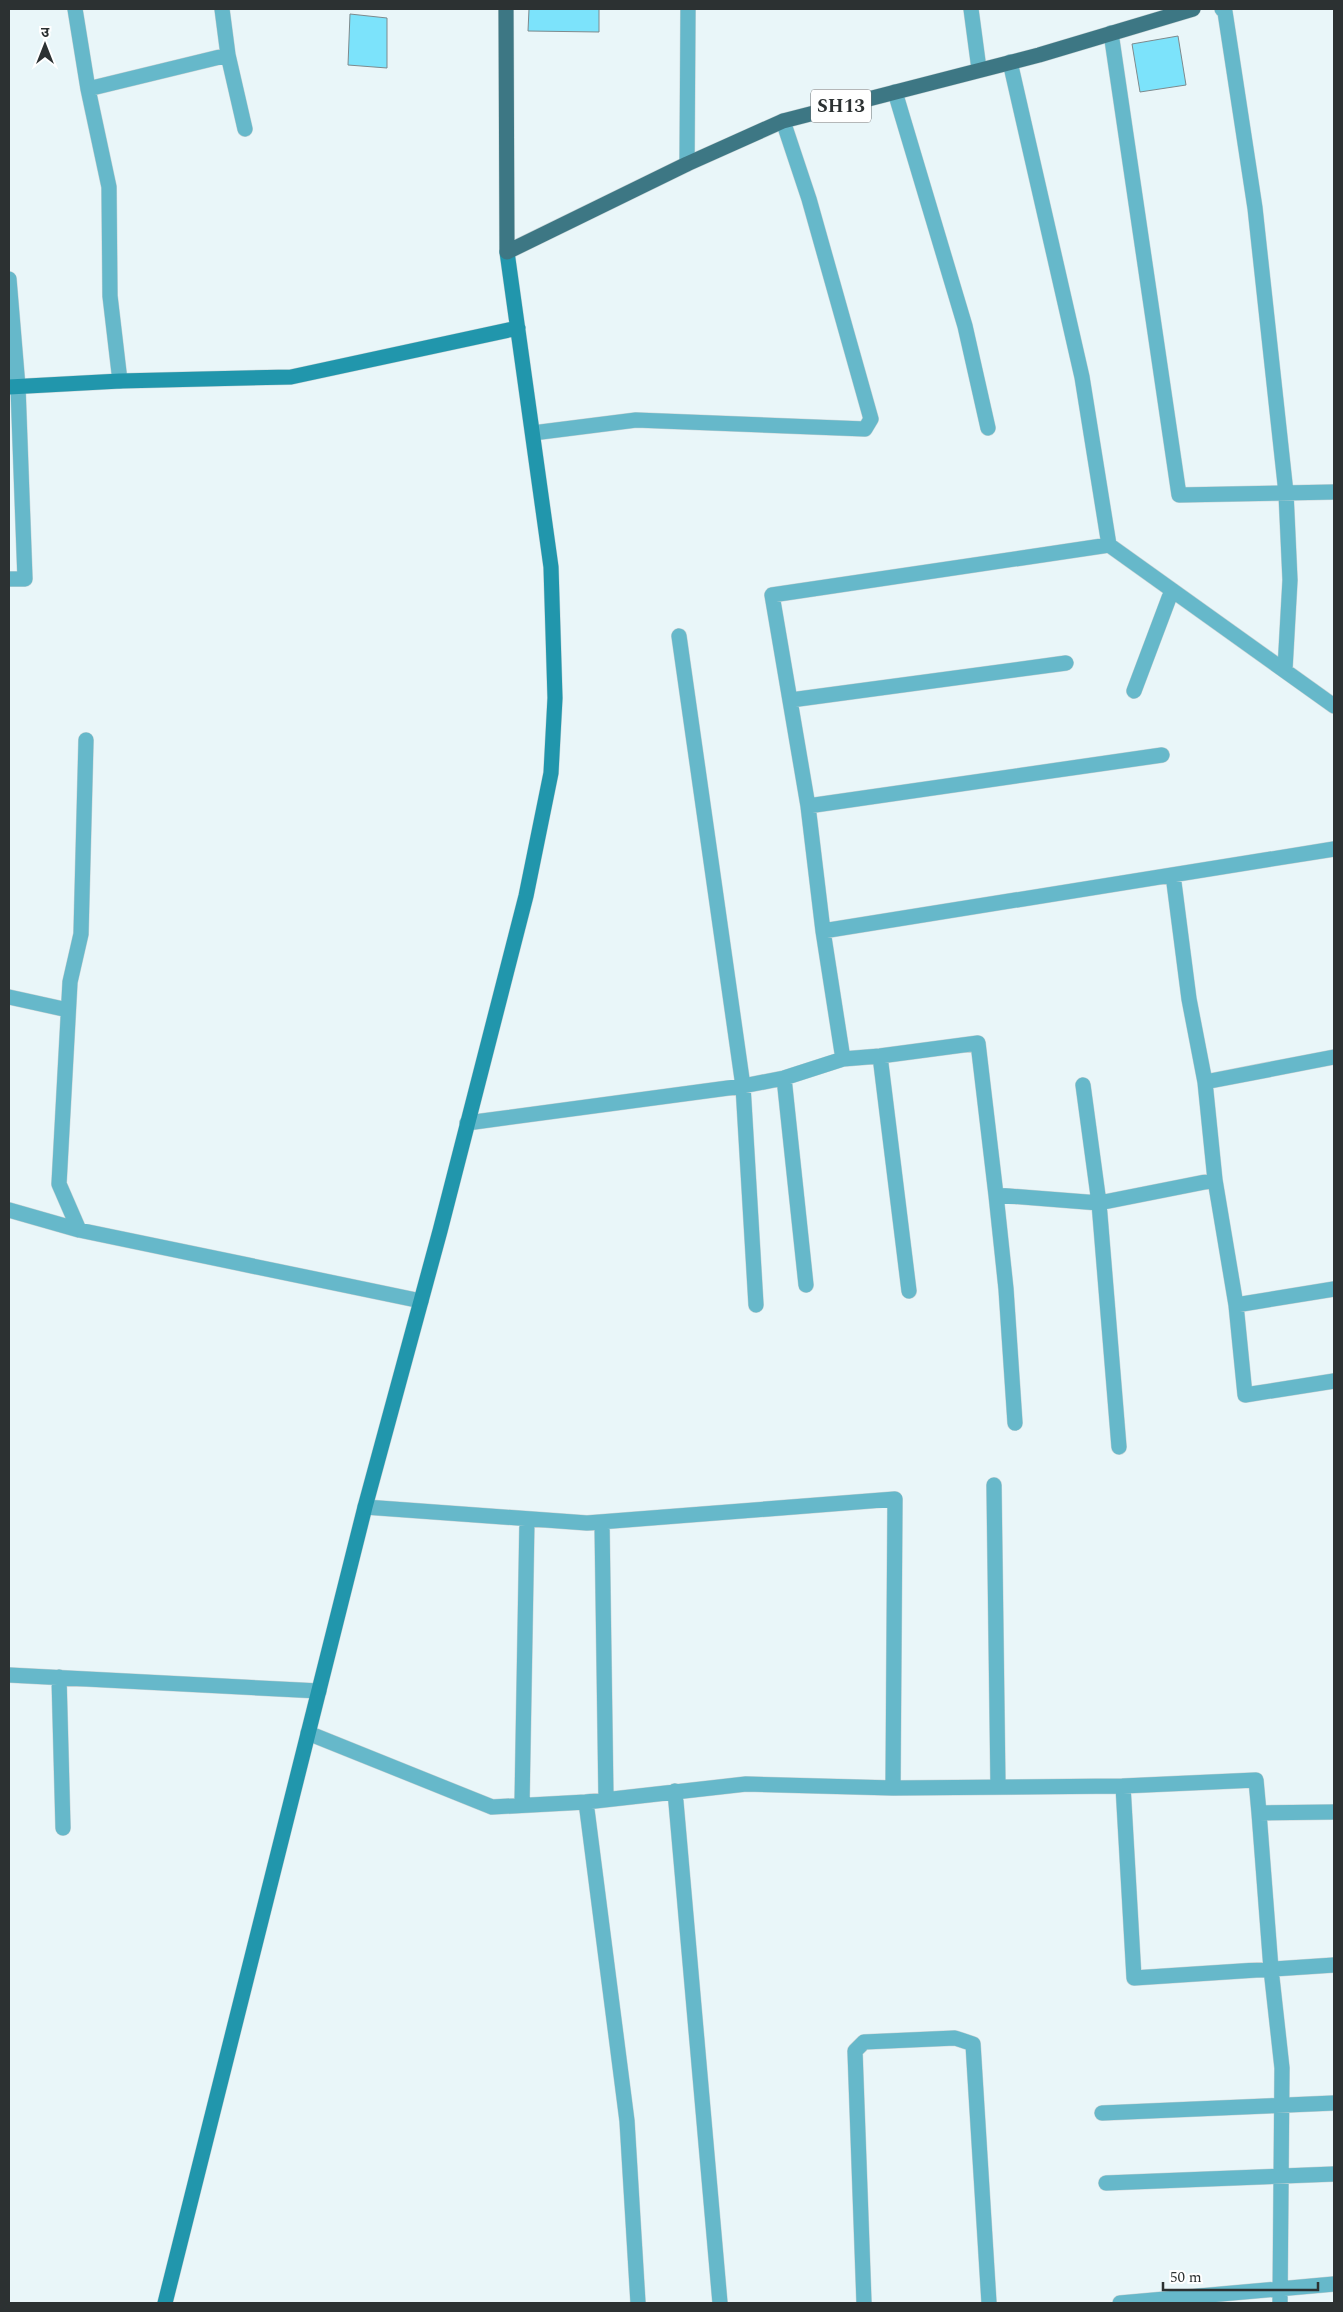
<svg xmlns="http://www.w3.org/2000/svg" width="1343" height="2312" font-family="Spectral,'Noto Sans Devanagari',serif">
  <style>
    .building { fill: #7ce3fb; stroke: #7e8a8d }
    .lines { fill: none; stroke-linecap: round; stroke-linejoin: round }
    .street-casing { stroke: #c7d3d5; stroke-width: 16 }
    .secondary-casing { stroke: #c7d3d5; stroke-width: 16 }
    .primary-casing { stroke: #c7d3d5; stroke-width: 16 }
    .street { stroke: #66b8ca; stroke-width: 15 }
    .secondary { stroke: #2196ac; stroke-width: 15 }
    .primary { stroke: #3d7784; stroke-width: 15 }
    .labels { text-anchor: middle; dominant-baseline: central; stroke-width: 4; stroke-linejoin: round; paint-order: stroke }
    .shield { fill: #fff; stroke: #6b6f70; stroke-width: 1 }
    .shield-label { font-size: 19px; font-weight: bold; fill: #2c3132 }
  </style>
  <rect width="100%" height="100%" fill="#e9f6f9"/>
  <path class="building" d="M 529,9 L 599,9 L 599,32 L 528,31 Z
    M 350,14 L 387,18 L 387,68 L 348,65 Z
    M 1178,36 L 1186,85 L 1140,92 L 1132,44 Z"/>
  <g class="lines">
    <defs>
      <path id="street" d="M 75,9 L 88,89 L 109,187 L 110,296 L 120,381
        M 222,9 L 228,55 L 245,129
        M 971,9 L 979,69
        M 1222,9 L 1225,12 L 1255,208 L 1286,493 L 1290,580 L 1285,669
        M 1111,33 L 1179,495 L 1334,492
        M 1010,62 L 1082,377 L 1109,545 L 1334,706
        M 88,89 L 228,55
        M 895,92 L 965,326 L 988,428
        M 687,164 L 688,9
        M 9,279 L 18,387 L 25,579 L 9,579
        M 533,433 L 636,420 L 865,429 L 871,419 L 809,199 L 783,121
        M 679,636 L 743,1086 L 756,1305
        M 1134,691 L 1172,590
        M 791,700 L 1066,663
        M 808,806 L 1162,755
        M 1173,875 L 1189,999 L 1205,1082 L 1215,1180
        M 823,931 L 1334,849
        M 9,997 L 68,1010
        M 880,1056 L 909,1291
        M 843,1059 L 880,1056 L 978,1043 L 996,1195 L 1099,1203 L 1215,1180 L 1236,1305 L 1245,1395 L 1334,1381
        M 784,1078 L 806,1285
        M 1205,1082 L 1334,1057
        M 1083,1085 L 1099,1203 L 1119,1447
        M 467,1123 L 743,1086 L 784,1078 L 843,1059 L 823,931 L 808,806 L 772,595 L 1109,545
        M 996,1195 L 1006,1289 L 1015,1423
        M 9,1210 L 79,1230 L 421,1301
        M 79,1230 L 59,1184 L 70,982 L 81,934 L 86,740
        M 1236,1305 L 1334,1289
        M 994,1485 L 998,1787
        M 365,1507 L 587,1523 L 895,1499 L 893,1788
        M 602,1522 L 606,1799
        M 9,1675 L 319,1691
        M 59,1677 L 63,1828
        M 308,1733 L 492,1807 L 586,1802 L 746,1784 L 893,1788 L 1123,1786 L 1256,1780 L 1259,1813 L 1334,1812
        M 1123,1786 L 1134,1978 L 1334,1965
        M 675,1791 L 720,2303
        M 586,1802 L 627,2121 L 638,2303
        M 522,1804 L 527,1519
        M 1259,1813 L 1271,1969 L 1282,2068 L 1280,2303
        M 1102,2113 L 1334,2103
        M 1106,2183 L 1334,2174
        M 864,2303 L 855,2051 L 864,2042 L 955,2038 L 973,2044 L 989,2303
        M 1120,2303 L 1334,2284"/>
      <path id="secondary" d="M 9,387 L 120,381 L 291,377 L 518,328
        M 165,2303 L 365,1507 L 440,1231 L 526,896 L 551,773 L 555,698 L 551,567 L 507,252"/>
      <path id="primary" d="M 506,9 L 507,252 L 687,164 L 783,121 L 1039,55 L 1193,9"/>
    </defs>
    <use href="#street" class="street-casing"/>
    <use href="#secondary" class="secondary-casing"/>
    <use href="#primary" class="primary-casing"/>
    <use href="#street" class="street"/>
    <use href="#secondary" class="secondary"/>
    <use href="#primary" class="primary"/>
  </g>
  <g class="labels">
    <rect class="shield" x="811" y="89.5" width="60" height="33" rx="4"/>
    <g class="shield-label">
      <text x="841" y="106">SH13</text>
    </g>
  </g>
  <rect width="1343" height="2312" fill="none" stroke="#2c3132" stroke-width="20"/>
  <g transform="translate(45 45)" stroke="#ffffff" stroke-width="4" paint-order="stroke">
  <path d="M0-4L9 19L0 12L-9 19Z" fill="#2c3132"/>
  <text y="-8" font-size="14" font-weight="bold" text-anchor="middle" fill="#2c3132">उ</text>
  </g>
  <path d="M1163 2282v8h155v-8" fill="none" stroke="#2c3132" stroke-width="2.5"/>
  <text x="1170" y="2282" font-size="15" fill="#2c3132" stroke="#ffffff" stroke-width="4" paint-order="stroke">50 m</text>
</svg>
